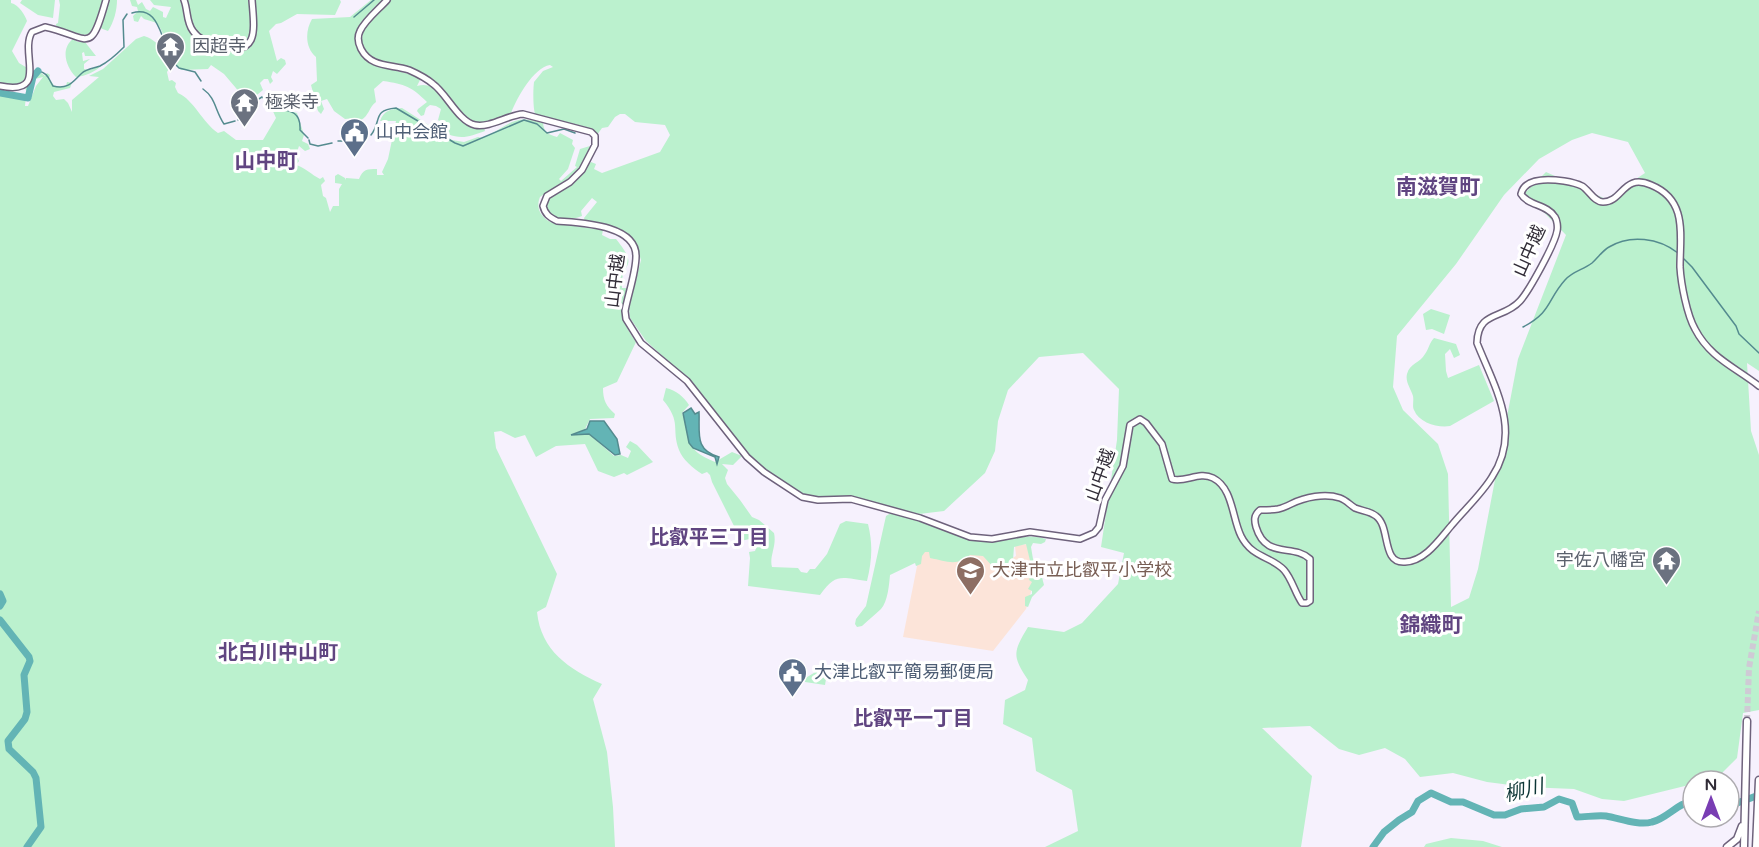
<svg xmlns="http://www.w3.org/2000/svg" width="1759" height="847" font-family="'Varela Round','Noto Sans JP',sans-serif">
  <style>
    .education { fill: #fce4d9 }
    .green { fill: #bbf1ce; fill-rule: evenodd }
    .water { fill: #63b4b5; stroke: #548b8f; stroke-width: 1.5 }
    .lines { fill: none; stroke-linecap: round; stroke-linejoin: round }
    .stream { stroke: #548b8f; stroke-width: 1.5 }
    .river { stroke: #63b4b5; stroke-width: 7 }
    .highway-tunnel { stroke: #cfcad5; stroke-width: 6; stroke-dasharray: 6 3; stroke-linecap: butt }
    .major-casing { stroke: #6e627c; stroke-width: 8 }
    .highway-casing { stroke: #6e627c; stroke-width: 9 }
    .major { stroke: #fff; stroke-width: 5 }
    .highway { stroke: #fff; stroke-width: 6 }
    .labels { text-anchor: middle; dominant-baseline: central; stroke-width: 6; stroke-linejoin: round; paint-order: stroke }
    .worship-label { font-size: 18px; fill: #5b616d; stroke: #fff; text-anchor: start }
    .service-label { font-size: 18px; fill: #4e5e75; stroke: #fff; text-anchor: start }
    .street-label { font-size: 18px; fill: #312c37; stroke: #fff }
    .education-label { font-size: 18px; fill: #785e54; stroke: #fff; text-anchor: start }
    .neighbourhood-label { font-size: 20px; font-weight: bold; fill: #604581; stroke: #fff }
    .water-label { font-size: 20px; font-style: italic; fill: #0c3535; stroke: #fff }
    .quarter-label { font-size: 21px; font-weight: bold; fill: #604581; stroke: #fff }
  </style>
  <rect width="100%" height="100%" fill="#f6f1fd"/>
  <path class="education" d="M 1027,544 L 1034,581 L 1026,609 L 993,651 L 903,637 L 920,551 L 985,554 L 996,567 L 1016,556 L 1015,546 Z"/>
  <path class="green" d="M 0,0 L 11,0 L 11,3 C 19,5 25,15 27,21 L 12,51 L 19,63 L 29,69 L 28,74 L 20,85 L 0,86 Z
    M 22,0 L 55,0 L 53,18 L 38,15 L 20,3 Z
    M 59,0 L 104,0 C 93,37 96,40 57,30 L 56,24 L 58,23 L 60,5 Z
    M 109,0 L 117,0 C 117,10 114,22 108,31 L 100,28 Z
    M 130,0 L 136,0 L 138,5 L 142,2 L 146,9 L 150,11 L 153,7 L 163,12 L 163,17 L 166,18 L 171,7 L 154,5 L 150,0 L 181,0 C 186,12 183,25 193,35 L 233,52 L 247,47 L 250,44 L 254,0 L 340,0 L 341,2 L 335,15 L 297,14 L 281,23 L 276,24 L 269,31 L 277,61 L 281,58 L 285,60 L 286,64 L 277,74 L 273,71 L 271,77 L 273,81 L 270,84 L 268,79 L 264,79 L 260,83 L 263,90 L 253,98 L 250,92 L 241,94 L 224,74 L 211,65 L 208,69 L 181,70 C 167,58 168,38 157,23 L 144,19 L 141,16 L 138,22 L 134,21 L 133,16 L 138,11 L 137,7 L 132,6 Z
    M 186,0 L 250,0 C 252,14 258,49 235,48 C 230,48 225,45 221,44 C 192,35 191,29 186,0 Z
    M 371,0 L 383,0 C 370,13 346,31 359,51 C 363,58 370,63 377,66 C 391,70 405,72 418,77 L 420,80 L 417,86 C 446,77 453,130 484,128 L 485,131 C 471,136 462,140 448,134 L 445,126 L 438,120 L 441,109 L 436,106 L 430,105 L 426,108 L 424,115 L 421,116 L 417,111 L 418,109 L 427,102 C 412,87 405,84 383,81 L 374,89 L 376,102 C 369,107 369,116 361,120 L 356,118 L 345,119 L 334,111 L 327,99 L 321,101 L 324,109 L 321,114 L 318,111 L 311,85 L 317,81 L 316,57 C 305,48 305,31 312,19 L 350,17 Z
    M 389,0 L 1759,0 L 1759,371 L 1747,363 L 1751,431 L 1759,455 L 1759,710 L 1743,713 L 1737,758 L 1714,781 L 1693,781 L 1693,784 L 1624,801 L 1602,799 L 1574,789 L 1526,787 L 1487,782 L 1453,773 L 1420,777 L 1405,759 L 1385,748 L 1359,755 L 1339,749 L 1310,726 L 1262,728 L 1312,776 L 1301,847 L 1045,847 L 1078,831 L 1072,790 L 1036,771 L 1032,738 L 1003,724 L 1005,700 L 1025,690 L 1028,680 C 1012,656 1013,652 1028,627 L 1064,632 L 1082,623 L 1118,584 L 1124,553 L 1101,547 L 1117,440 L 1119,389 L 1083,353 L 1039,357 L 1008,390 L 998,421 L 995,451 L 985,473 L 944,511 L 919,514 L 847,497 L 821,498 L 803,495 L 772,475 L 750,455 L 689,380 L 646,341 L 630,318 L 629,308 L 641,260 L 635,242 L 620,231 L 585,222 L 584,218 L 597,202 L 592,198 L 581,211 L 582,216 C 568,221 561,220 548,214 L 545,203 L 549,197 L 574,182 L 591,162 L 596,164 L 594,169 L 602,173 L 660,152 L 670,135 L 665,125 L 635,122 L 625,114 L 620,114 L 615,117 L 608,127 L 602,128 L 597,135 L 586,127 L 535,114 C 533,107 533,90 534,82 L 543,71 L 553,67 L 550,65 C 533,68 517,98 511,113 C 495,119 481,128 465,118 C 454,105 442,84 427,76 C 407,66 384,66 365,53 C 354,31 375,16 389,0 ZM 1592,133 L 1628,142 L 1645,173 L 1606,199 L 1546,172 L 1525,193 L 1566,235 L 1518,359 L 1478,569 L 1469,598 L 1451,607 L 1448,474 L 1438,444 L 1403,410 L 1393,387 L 1397,336 L 1456,264 L 1504,195 L 1539,159 L 1572,140 Z
    M 144,36 C 165,43 158,55 170,67 L 167,72 L 169,81 L 172,80 L 176,83 L 175,87 L 178,93 C 194,100 202,122 218,133 L 224,131 L 236,140 L 263,140 L 276,118 L 272,109 L 277,107 L 297,113 L 304,135 L 302,141 L 308,144 L 310,149 L 305,151 L 299,146 L 296,155 L 299,161 L 296,165 C 304,167 312,175 320,179 L 323,177 L 325,181 L 321,185 L 323,196 L 326,198 L 330,212 L 333,206 L 339,206 L 339,189 L 342,184 L 335,183 L 335,176 L 338,174 L 345,178 L 345,180 L 346,178 L 359,179 C 363,169 367,169 377,169 L 377,175 L 384,175 L 382,172 L 388,159 L 396,121 L 380,121 C 384,110 391,109 402,108 L 452,140 L 464,142 L 478,137 L 482,138 C 508,127 512,113 543,123 C 544,133 548,134 557,137 L 560,133 L 573,140 L 572,144 L 575,148 L 568,169 L 559,179 L 561,181 L 577,167 L 575,166 L 580,149 L 590,146 C 586,173 559,183 540,197 C 535,209 542,219 553,223 L 603,230 L 602,235 L 610,239 L 616,239 C 641,270 620,260 622,288 L 627,288 C 619,313 621,320 636,342 L 617,382 L 603,388 C 603,400 606,406 615,414 L 614,418 L 590,419 L 585,429 L 573,435 L 589,434 L 614,456 L 621,455 L 628,458 L 631,451 L 626,447 L 630,441 L 637,445 L 653,462 L 627,475 L 624,473 L 614,477 L 598,471 L 585,444 L 556,446 L 536,457 L 525,435 L 515,438 L 501,431 L 494,432 L 496,448 L 557,574 L 546,607 L 537,612 C 541,651 569,669 602,684 L 593,699 L 607,752 L 613,807 L 615,847 L 0,847 L 0,91 L 14,97 L 19,93 L 26,96 L 25,106 L 28,106 L 36,86 L 43,77 L 35,79 L 31,85 L 30,94 L 28,95 L 25,88 L 35,71 L 41,70 L 40,72 L 45,76 L 47,73 L 50,75 L 49,78 L 55,87 L 66,86 L 67,82 L 72,83 L 70,88 L 54,92 L 53,96 L 56,100 L 64,99 L 68,103 L 72,112 L 72,100 L 99,77 L 89,76 L 103,69 L 136,39 Z
    M 73,39 L 78,42 L 85,42 L 96,56 L 85,56 L 84,52 L 82,53 L 83,61 L 90,59 L 84,64 L 84,69 L 90,70 L 102,65 C 95,72 86,76 76,77 C 66,67 60,49 73,39 Z
    M 1431,309 L 1450,315 L 1444,334 L 1432,329 L 1426,330 L 1423,314 Z
    M 1434,338 L 1456,344 L 1460,355 L 1454,358 L 1450,349 L 1445,354 L 1446,371 L 1448,378 L 1479,365 L 1494,401 L 1450,426 C 1438,428 1419,423 1414,410 C 1412,406 1414,401 1413,396 C 1411,389 1405,382 1407,374 C 1410,363 1420,363 1425,354 C 1429,349 1429,343 1434,338 Z
    M 666,388 C 676,390 684,397 689,405 L 682,413 C 692,440 683,449 715,462 L 732,452 L 742,456 L 733,465 L 722,464 L 728,470 L 725,478 L 727,484 L 740,500 L 752,517 L 759,520 L 774,533 C 777,546 769,556 772,567 L 798,568 L 801,572 L 807,573 L 810,569 L 815,569 L 827,554 L 840,524 L 846,521 L 868,524 C 873,544 872,561 867,581 C 842,578 836,572 820,595 L 748,586 L 750,558 L 749,552 L 755,551 L 757,546 L 751,543 L 750,539 L 740,541 L 738,537 L 743,532 L 741,528 L 735,528 L 712,482 L 710,475 L 707,472 L 702,474 C 693,468 683,460 679,450 C 671,428 682,423 663,400 Z
    M 891,513 C 921,517 947,534 976,540 C 1002,545 1020,531 1046,539 L 1045,542 L 1041,544 L 1033,543 L 1031,547 L 1033,559 L 1038,562 L 1044,585 L 1032,597 L 1028,607 L 1025,606 L 1025,597 L 1032,594 L 1032,591 L 1028,589 L 1032,582 L 1029,580 L 1031,574 L 1025,568 L 1031,565 L 1026,544 L 1014,547 L 1013,560 L 1017,562 L 1016,566 L 1010,567 L 1003,564 L 994,568 L 983,556 L 970,555 C 957,567 946,561 930,558 L 929,552 L 925,552 L 922,556 L 921,564 L 916,566 L 915,563 L 890,575 C 889,585 888,601 881,609 C 875,615 868,620 862,626 L 857,627 L 855,624 L 856,619 L 866,606 L 886,516 Z
    M 825,664 L 828,667 L 825,685 L 805,682 L 804,679 L 817,671 Z
    M 1451,838 L 1483,841 L 1502,847 L 1424,847 L 1426,844 Z"/>
  <path class="water" d="M 691,408 L 695,414 L 699,412 C 700,433 694,450 719,457 L 717,464 L 715,457 L 693,448 L 689,443 L 683,413 Z
    M 590,421 L 604,421 L 617,439 L 620,454 L 615,455 L 589,434 L 571,435 L 587,429 Z"/>
  <g class="lines">
    <path class="stream" d="M 132,13 C 153,7 158,25 164,40 C 167,47 170,51 169,58 L 179,68 L 195,72 L 201,81
      M 354,17 L 374,0
      M 38,71 C 48,73 48,78 53,86 C 69,90 73,81 82,73 C 86,69 95,68 100,66 C 110,61 117,54 124,47 L 123,20 L 127,14
      M 203,89 C 216,98 215,111 224,124 L 235,121
      M 273,106 L 276,109 C 292,110 301,113 300,130 L 308,138
      M 238,120 L 251,113 L 252,103 L 262,97 L 268,102
      M 371,135 C 382,121 372,110 396,108 L 455,143 L 463,146 L 524,120 L 537,124 L 547,133 L 564,129 L 575,133
      M 309,140 L 310,144 L 318,146 L 332,143
      M 338,141 L 347,141 L 355,146 L 367,138
      M 1684,259 L 1692,267 L 1736,326 L 1739,334 L 1759,353
      M 1523,327 C 1552,312 1547,300 1565,280 C 1573,271 1583,270 1592,263 C 1598,258 1602,251 1609,247 C 1630,234 1659,238 1678,253"/>
    <path class="river" d="M 0,93 L 28,98 L 33,77 L 38,71
      M 0,594 L 3,601 L 0,606
      M 0,620 L 29,657 L 30,661 L 24,675 L 27,712 L 25,719 L 8,741 L 9,749 L 33,772 L 36,778 L 41,827 L 27,847
      M 1729,806 L 1759,795
      M 1373,847 L 1384,832 L 1399,820 L 1412,812 L 1418,801 L 1431,793 L 1451,802 L 1463,802 L 1494,815 L 1505,815 L 1521,809 L 1544,807 L 1559,799 L 1572,803 L 1577,817 C 1586,817 1597,815 1606,816 C 1619,818 1638,826 1652,822 C 1668,818 1677,803 1693,801"/>
    <path class="highway-tunnel" d="M 1747,721 L 1749,668 L 1759,611"/>
    <defs>
      <path id="major" d="M 184,0 C 188,10 186,22 193,31 C 200,41 210,43 221,46 C 260,57 254,28 252,0
        M 387,0 C 379,9 365,20 360,31 C 357,37 358,43 361,49 C 371,68 391,64 409,70 C 418,74 426,78 433,84 C 446,93 459,122 475,125 C 490,128 508,115 523,114 L 591,132 L 595,136 L 595,145 L 582,170 L 570,182 L 547,196 L 543,206 C 545,214 549,217 557,221 C 579,223 636,224 636,256 C 636,273 628,294 625,311 L 626,319 L 641,343 L 687,381 L 747,457 L 764,472 L 802,497 L 818,500 L 851,499 L 920,518 L 970,537 L 992,539 L 1030,532 L 1080,539 L 1094,533 L 1099,527 L 1105,500 L 1123,466 L 1130,425 L 1140,419 L 1146,423 L 1162,444 L 1172,479 C 1185,483 1199,471 1213,478 C 1233,488 1232,518 1241,536 C 1252,558 1271,556 1284,570 C 1292,579 1295,593 1302,603 L 1307,603 L 1310,601 L 1310,559 C 1293,543 1266,560 1256,527 C 1254,520 1254,515 1260,510 C 1266,510 1272,510 1278,509 C 1283,508 1287,506 1291,504 C 1305,497 1325,493 1340,498 C 1346,500 1350,505 1355,508 C 1362,511 1370,511 1376,516 C 1391,527 1381,564 1405,562 C 1425,561 1439,540 1451,526 C 1464,510 1481,495 1492,477 C 1522,431 1495,388 1477,343 C 1478,310 1503,320 1520,301 C 1529,291 1555,244 1557,231 C 1558,227 1557,220 1555,217 C 1547,204 1528,206 1521,194 C 1525,177 1550,179 1564,181 C 1570,182 1576,183 1582,186 C 1589,190 1594,202 1603,202 C 1623,202 1623,173 1651,185 C 1688,200 1680,235 1680,267 C 1681,284 1687,315 1695,329 C 1710,358 1735,367 1759,386
        M 0,86 C 50,96 19,53 32,32 L 45,27 C 90,37 90,57 106,0"/>
      <path id="highway" d="M 1727,847 L 1737,839 L 1742,826
        M 1744,847 L 1747,721
        M 1756,847 L 1759,780"/>
    </defs>
    <use href="#major" class="major-casing"/>
    <use href="#highway" class="highway-casing"/>
    <use href="#major" class="major"/>
    <use href="#highway" class="highway"/>
  </g>
  <defs>
    <symbol id="temple-pin" viewBox="-11 -11 22 30"><path d="M0 17L-7.5 6A9.5 9.5 0 1 1 7.5 6Z" fill="#6b7280" stroke="#fff"/><path d="M0-6L5-2H3V0L6.5 2.5H4V6H1.5V3h-3V6H-4V2.5H-6.5L-3 0V-2H-5Z" fill="#fff"/></symbol>
    <symbol id="civic-pin" viewBox="-11 -11 22 30"><path d="M0 17L-7.5 6A9.5 9.5 0 1 1 7.5 6Z" fill="#5c6f8a" stroke="#fff"/><path d="M-.6-6.5H3V-4.5H.6V-3L4-1V1h2V6H-6V1h2V-1L-.6-3ZM-1.2 2.5V6h2.4V2.5Z" fill="#fff"/></symbol>
    <symbol id="school-pin" viewBox="-11 -11 22 30"><path d="M0 17L-7.5 6A9.5 9.5 0 1 1 7.5 6Z" fill="#8d6e63" stroke="#fff"/><path d="M0-5L7-2L0 1L-7-2ZM-4 1L0 2.5L4 1V4Q0 6-4 4Z" fill="#fff"/></symbol>
  </defs>
  <g fill-rule="evenodd">
    <use href="#temple-pin" x="154" y="30" width="33" height="45"/>
    <use href="#temple-pin" x="228" y="86" width="33" height="45"/>
    <use href="#civic-pin" x="338" y="116" width="33" height="45"/>
    <use href="#temple-pin" x="1650" y="544" width="33" height="45"/>
    <use href="#school-pin" x="954" y="554" width="33" height="45"/>
    <use href="#civic-pin" x="776" y="656" width="33" height="45"/>
  </g>
  <g class="labels">
    <g class="worship-label">
      <text x="192" y="46">因超寺</text>
      <text x="265" y="102">極楽寺</text>
      <text x="1646" y="560" text-anchor="end">宇佐八幡宮</text>
    </g>
    <g class="service-label">
      <text x="376" y="132">山中会館</text>
      <text x="814" y="672">大津比叡平簡易郵便局</text>
    </g>
    <g class="street-label">
      <text transform="translate(1529 251) rotate(-66)">山中越</text>
      <text transform="translate(615 281) rotate(-83)">山中越</text>
      <text transform="translate(1100 475) rotate(-70)">山中越</text>
    </g>
    <g class="education-label">
      <text x="992" y="570">大津市立比叡平小学校</text>
    </g>
    <g class="neighbourhood-label">
      <text x="709" y="538">比叡平三丁目</text>
      <text x="278" y="653">北白川中山町</text>
      <text x="913" y="719">比叡平一丁目</text>
    </g>
    <g class="water-label">
      <text transform="translate(1524 791) rotate(-13)">柳川</text>
    </g>
    <g class="quarter-label">
      <text x="266" y="161">山中町</text>
      <text x="1438" y="187">南滋賀町</text>
      <text x="1431" y="625">錦織町</text>
    </g>
  </g>
  <g transform="translate(1711 799)"><circle r="28" fill="#ffffff" stroke="#adabaf" stroke-width="1.5"/>
  <path d="M0-4.5L10 22L0 15L-10 22Z" fill="#793db3"/>
  <text y="-9" font-size="16" font-weight="bold" text-anchor="middle" fill="#312c37">N</text>
  </g>
</svg>
